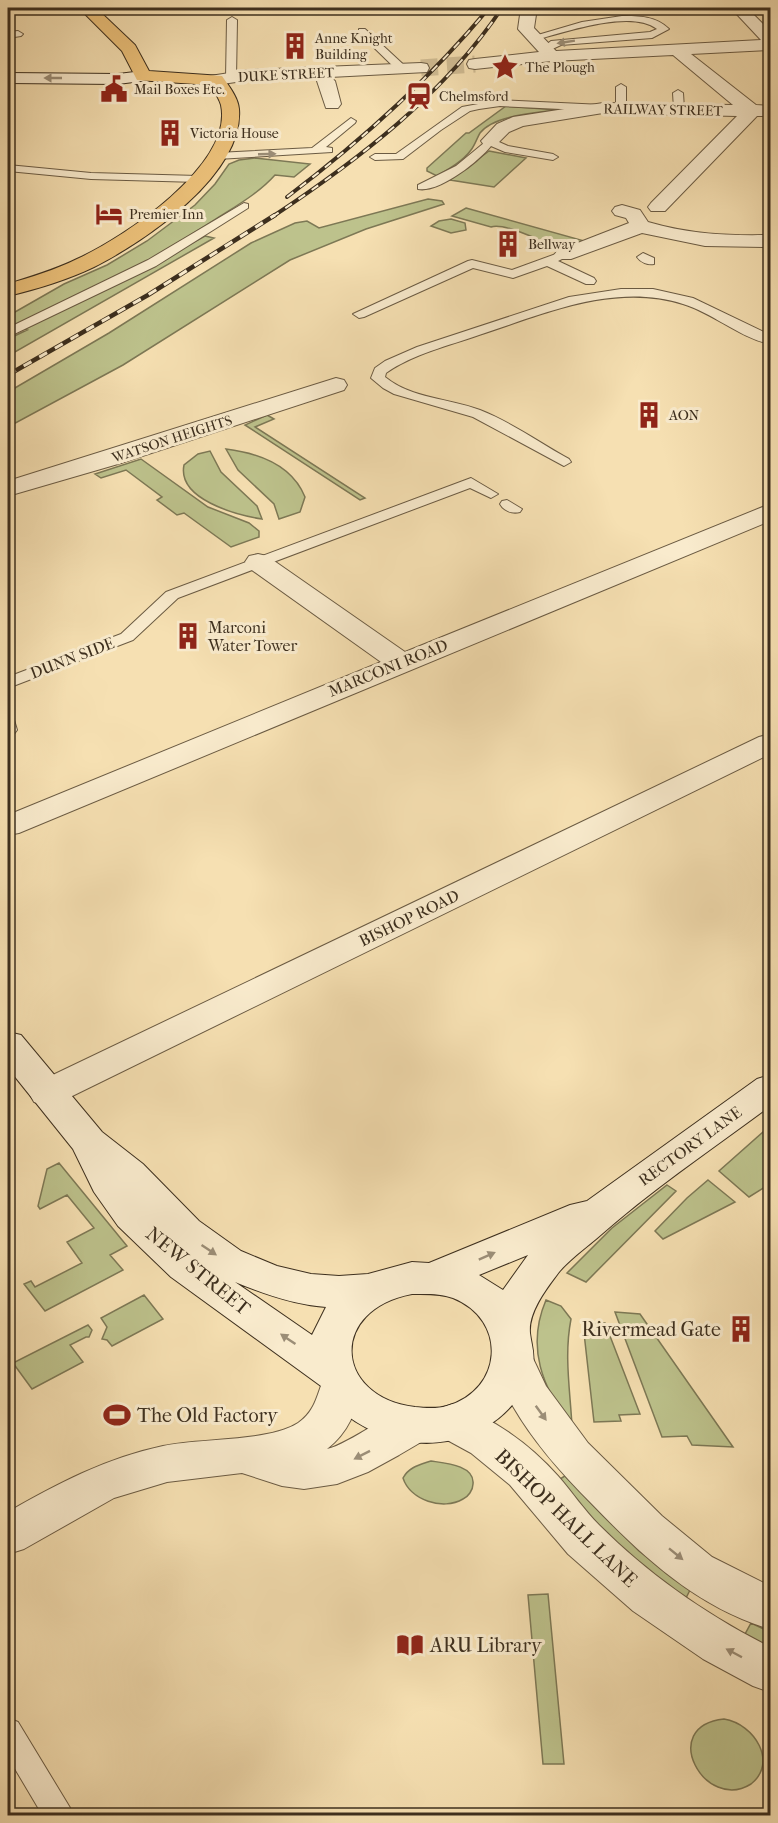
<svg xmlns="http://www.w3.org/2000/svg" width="778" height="1823" font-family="'IM FELL French Canon',serif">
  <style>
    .green { fill: #bdc28c; stroke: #7d7855; stroke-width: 1.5 }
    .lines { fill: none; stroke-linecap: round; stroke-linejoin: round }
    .street-tunnel { stroke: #d1bd94; stroke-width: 17; stroke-dasharray: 17 9; stroke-linecap: butt }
    .lane-casing { stroke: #6b5b43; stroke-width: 2 }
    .street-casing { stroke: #6b5b43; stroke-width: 2 }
    .secondary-casing { stroke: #3d2f1e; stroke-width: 2 }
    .primary-casing { stroke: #3d2f1e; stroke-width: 2 }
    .lane { fill: #f9ebcd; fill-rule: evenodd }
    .street { fill: #f9ebcd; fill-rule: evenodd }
    .secondary { fill: #f9ebcd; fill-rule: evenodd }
    .primary { fill: #ebc079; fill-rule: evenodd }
    .rail-far1-casing { stroke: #3d2f1e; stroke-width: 4 }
    .rail-casing { stroke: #3d2f1e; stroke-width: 4.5 }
    .rail-far1 { stroke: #f9ebcd; stroke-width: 2; stroke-dasharray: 8; stroke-linecap: butt }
    .rail { stroke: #f9ebcd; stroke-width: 3; stroke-dasharray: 9; stroke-linecap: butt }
    .oneway { fill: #9b8d76 }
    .labels { text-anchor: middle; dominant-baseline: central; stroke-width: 6; stroke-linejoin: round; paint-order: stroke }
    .far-poi-label { font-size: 14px; fill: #3d2f1e; stroke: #f9ebcd; text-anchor: start }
    .far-street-label { font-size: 14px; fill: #3d2f1e; stroke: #f9ebcd }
    .poi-label { font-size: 16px; fill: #3d2f1e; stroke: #f9ebcd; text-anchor: start }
    .street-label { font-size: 16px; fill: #3d2f1e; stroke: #f9ebcd }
    .near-street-label { font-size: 20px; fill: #3d2f1e; stroke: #f9ebcd }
    .near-poi-label { font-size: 20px; fill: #3d2f1e; stroke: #f9ebcd; text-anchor: start }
  </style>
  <rect width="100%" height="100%" fill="#f6e0b2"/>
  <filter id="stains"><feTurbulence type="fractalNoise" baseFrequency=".00333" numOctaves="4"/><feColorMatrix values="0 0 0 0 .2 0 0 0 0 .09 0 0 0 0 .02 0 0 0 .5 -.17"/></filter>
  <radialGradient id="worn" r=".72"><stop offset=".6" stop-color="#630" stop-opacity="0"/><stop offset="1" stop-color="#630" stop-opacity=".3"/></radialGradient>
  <path class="green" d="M 506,106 L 557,110 C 536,113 494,115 480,133 C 477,138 475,145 471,150 C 463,161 449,169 437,176 L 427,171 L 427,168 L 466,133 L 469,133 Z
    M 489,151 L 526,158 L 494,187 L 450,180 Z
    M 255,158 L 310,164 L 294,177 L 275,175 C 259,193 236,206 216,219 C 150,262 80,300 8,330 L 8,316 L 64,284 L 107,265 L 147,241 L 195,205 L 215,184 L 229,164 L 239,160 Z
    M 428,199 L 442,201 L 444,204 L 366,229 L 290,260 L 123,365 L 8,427 L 8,392 L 109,333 L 251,243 L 295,223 L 307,221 L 319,228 Z
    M 466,208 L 588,242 L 560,253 L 554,250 L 558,248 C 543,242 504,222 491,227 L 452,216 Z
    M 451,219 L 465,223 L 466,230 L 451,233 L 431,226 L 439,221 Z
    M 205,236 L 214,238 L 8,356 L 8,339 L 27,330 L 22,329 L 118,284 Z
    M 267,415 L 274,419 L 255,427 L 365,498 L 360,500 L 245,425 Z
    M 226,449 C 258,453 292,465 305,497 L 300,512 L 279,519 L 274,504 L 238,470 Z
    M 210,451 L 221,472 L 257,506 L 262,519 C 236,515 177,499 184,465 L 198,454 Z
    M 141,459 L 208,507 L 249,523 L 259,531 L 259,537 L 231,547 L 184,513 L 177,515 L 157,500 L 162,497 L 126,470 L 101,478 L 95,474 Z
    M 763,1132 L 770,1138 L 770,1184 L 749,1197 L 719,1171 Z
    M 59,1163 L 127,1246 L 110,1255 L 123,1270 L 45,1311 L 24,1284 L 31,1281 L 35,1287 L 82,1263 L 67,1242 L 94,1228 L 67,1195 L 40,1209 L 38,1206 L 47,1169 Z
    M 708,1180 L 735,1202 L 663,1239 L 655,1231 L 687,1198 Z
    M 667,1185 L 676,1191 L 586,1282 L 567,1273 L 612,1228 Z
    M 144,1295 L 163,1319 L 112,1346 L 107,1340 L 102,1339 L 107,1327 L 101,1318 Z
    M 546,1300 L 561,1306 L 571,1319 C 564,1355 570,1389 572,1426 C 542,1388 526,1347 546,1300 Z
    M 615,1312 L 640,1314 L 733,1447 L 692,1445 L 687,1436 L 662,1437 Z
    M 605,1323 L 640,1414 L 619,1415 L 621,1421 L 594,1422 L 583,1324 Z
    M 88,1325 L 92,1330 L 89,1337 L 86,1337 L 70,1345 L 83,1362 L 32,1389 L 13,1363 Z
    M 431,1461 C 444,1463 475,1465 473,1484 C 473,1490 468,1497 463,1499 C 443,1511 410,1500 403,1478 C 409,1467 419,1465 431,1461 Z
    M 565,1476 L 639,1551 L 690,1590 L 684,1602 L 651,1580 L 553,1483 Z
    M 548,1594 L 564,1764 L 543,1764 L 528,1595 Z
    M 751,1623 L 770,1632 L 770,1649 L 744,1636 Z
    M 724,1719 C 755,1724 778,1763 751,1784 C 705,1813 657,1726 724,1719 Z"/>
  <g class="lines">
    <path class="street-tunnel" d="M 421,68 L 475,64"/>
    <defs>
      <path id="lane" d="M 622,16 C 639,16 656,16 669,29 L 652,38 L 561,45 L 546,52 L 541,49 L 551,41 L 650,32 L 657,29 C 631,9 565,32 536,40 L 531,37 L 582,22 Z
        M 232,17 L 237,20 L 236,78 L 231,81 L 226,78 L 227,20 Z
        M 359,29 L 365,29 L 406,67 L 406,71 L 398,71 L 359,33 Z
        M 18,31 L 23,34 L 21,36 L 8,38 L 8,32 Z
        M 621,84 L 626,87 L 626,107 L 621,110 L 616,107 L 616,87 Z
        M 678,90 L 683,93 L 684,109 L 679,112 L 674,109 L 673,93 Z
        M 500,100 L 603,105 L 608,108 L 603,111 L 500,106 L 479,109 L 470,111 L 441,130 L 403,159 L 375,160 L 370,157 L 375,154 L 396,154 L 462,107 Z
        M 351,118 L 356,121 L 355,123 L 326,147 L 332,148 L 332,152 L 217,159 L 212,156 L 217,153 L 312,148 Z
        M 490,138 L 508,146 L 553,154 L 558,157 L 553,160 L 505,152 L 491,146 C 478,162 439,193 418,189 L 418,185 L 456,166 Z
        M 8,165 L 91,173 L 198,176 L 204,179 L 198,182 L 91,179 L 8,171 Z
        M 244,203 L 248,204 L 248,208 L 156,266 L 8,337 L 8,328 L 148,260 Z
        M 564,251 L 570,255 L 558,261 L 594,278 L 596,281 L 594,284 L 586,284 L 547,266 L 513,278 L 473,268 L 364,317 L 359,318 L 353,314 L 468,261 L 472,260 L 512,270 Z
        M 643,253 L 654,258 L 654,264 C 648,265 641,263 637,257 Z
        M 621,289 L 653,289 L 693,298 L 770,335 L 770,344 C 740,338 713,313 683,304 C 614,282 544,314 479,335 C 448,346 413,354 386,373 L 385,377 C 412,399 449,398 480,410 C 511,422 540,443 569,459 L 571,462 L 564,466 L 473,417 L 394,394 L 383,388 L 371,378 L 375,368 L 385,361 L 417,347 L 569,297 Z
        M 471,478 L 498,494 L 491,498 L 470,488 L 178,598 L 133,640 L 8,688 L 8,677 L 121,634 L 166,592 Z
        M 507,500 L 522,509 L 520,512 C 512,514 504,511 500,504 L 502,501 Z
        M 8,719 L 14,720 L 17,730 L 14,734 L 8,735 Z
        M 8,1718 L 18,1722 L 75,1816 L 43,1816 L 8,1757 Z"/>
      <path id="street" d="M 521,8 L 537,8 L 534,28 L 556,51 L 761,40 L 731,8 L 747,8 L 770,31 L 770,50 L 691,54 L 756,105 L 770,106 L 770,116 L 757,116 L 665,211 L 651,211 L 648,207 L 651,203 L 737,116 L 603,113 L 523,126 L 509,132 L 496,145 L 484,145 L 481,141 L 497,124 L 513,117 L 603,103 L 733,105 L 673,55 L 552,61 L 475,69 L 469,68 L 467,64 L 469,60 L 475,59 L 539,52 L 518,29 Z
        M 421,63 L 427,64 L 429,68 L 427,72 L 330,77 L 335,81 L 341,104 L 338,108 L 326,108 L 317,81 L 321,77 L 249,80 L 216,85 L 210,84 L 207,80 L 210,76 L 249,70 Z
        M 622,205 L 640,210 L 648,222 C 689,234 728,236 770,235 L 770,247 L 705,246 L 642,233 L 571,259 L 557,259 L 554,255 L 557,251 L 629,223 L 626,218 L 615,215 L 612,211 L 615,207 Z
        M 336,378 L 344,380 L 347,385 L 344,390 L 118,464 L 8,496 L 8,481 Z
        M 770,504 L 770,521 L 19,833 L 8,835 L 8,815 L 381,662 L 249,568 L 245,562 L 249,556 L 258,554 L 267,556 L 405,652 Z
        M 770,734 L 770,754 L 60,1102 L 47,1106 L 34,1102 L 29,1093 L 34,1084 L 759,737 Z
        M 514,1345 L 529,1350 L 546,1386 L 588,1443 L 662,1516 L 712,1557 L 770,1586 L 770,1629 C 698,1608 643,1557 592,1504 C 563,1475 535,1444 514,1408 C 505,1394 500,1377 493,1362 L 499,1350 Z
        M 341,1368 L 356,1373 L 362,1385 C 356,1411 349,1432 327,1449 C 350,1444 397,1406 414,1408 C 419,1408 424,1411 428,1412 L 432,1421 L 438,1409 L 453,1404 C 493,1418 530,1444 558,1476 C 572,1492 584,1510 599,1525 C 648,1574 708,1616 770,1647 L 770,1692 L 753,1686 L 703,1659 L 633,1611 L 568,1554 L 510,1485 L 471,1453 L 438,1435 L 434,1426 L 428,1438 L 399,1455 L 368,1472 L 337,1484 L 304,1489 L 282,1486 L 242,1473 L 167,1482 L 114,1498 L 24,1549 L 8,1554 L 8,1512 C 57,1484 106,1458 163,1446 C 199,1438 269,1442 298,1423 C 317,1410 317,1392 326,1373 Z"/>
      <path id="secondary" d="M 143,71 L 149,72 L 152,76 L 149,80 L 118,84 L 8,83 L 8,73 L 118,74 Z
        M 8,1032 L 21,1035 L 102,1132 L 143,1164 L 199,1221 L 241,1251 L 277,1266 L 311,1274 L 339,1276 L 368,1274 L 412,1262 L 429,1263 L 570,1205 L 587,1201 L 757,1079 L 770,1075 L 770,1106 C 712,1149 651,1190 596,1239 C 584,1249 569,1260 559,1272 C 547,1288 528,1312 530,1333 C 531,1343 535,1353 533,1364 C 520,1420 461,1451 406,1441 C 370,1434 340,1417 321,1386 L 171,1277 L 118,1226 L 94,1192 L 73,1149 L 8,1068 ZM 528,1255 L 503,1290 L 479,1275 ZM 235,1282 C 264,1294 295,1305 326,1307 L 312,1335 ZM 412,1294 C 425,1294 440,1293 453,1298 C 508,1320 503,1390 447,1406 C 437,1409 425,1408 415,1407 C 334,1397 328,1310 412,1294 Z"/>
      <path id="primary" d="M 79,8 L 96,8 L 135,45 L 149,71 L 222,76 C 228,85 238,97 239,109 C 244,174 146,241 94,267 C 67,280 37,289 8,296 L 8,284 C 31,277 55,270 77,259 C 123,238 234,165 221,105 C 219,98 214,91 210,85 L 137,80 L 122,51 Z"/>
    </defs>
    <use href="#lane" class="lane-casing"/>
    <use href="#street" class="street-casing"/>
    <use href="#secondary" class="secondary-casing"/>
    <use href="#primary" class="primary-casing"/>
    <use href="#lane" class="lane"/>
    <use href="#street" class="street"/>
    <use href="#secondary" class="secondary"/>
    <use href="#primary" class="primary"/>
    <defs>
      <path id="rail-far1" d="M 287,197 C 361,141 429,80 489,8
        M 272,217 C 358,160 444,95 502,8"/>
      <path id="rail" d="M 8,375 L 148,295 L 275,215"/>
    </defs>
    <use href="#rail-far1" class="rail-far1-casing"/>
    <use href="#rail" class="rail-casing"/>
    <use href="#rail-far1" class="rail-far1"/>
    <use href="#rail" class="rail"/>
  </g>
  <defs><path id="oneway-solid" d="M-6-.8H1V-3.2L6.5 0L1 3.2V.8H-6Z" transform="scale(1.5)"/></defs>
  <g class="oneway">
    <use href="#oneway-solid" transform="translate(566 42) rotate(171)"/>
    <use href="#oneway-solid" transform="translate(53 78) rotate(-180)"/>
    <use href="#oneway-solid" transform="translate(267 154) rotate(-2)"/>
    <use href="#oneway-solid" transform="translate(209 1250) rotate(34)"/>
    <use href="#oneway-solid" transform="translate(487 1256) rotate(-24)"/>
    <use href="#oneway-solid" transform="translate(288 1339) rotate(-146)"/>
    <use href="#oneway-solid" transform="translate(541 1413) rotate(54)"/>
    <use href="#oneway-solid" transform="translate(362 1455) rotate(153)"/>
    <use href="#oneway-solid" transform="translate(676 1554) rotate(39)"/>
    <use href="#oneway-solid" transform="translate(734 1653) rotate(-152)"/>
  </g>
  <defs>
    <symbol id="building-bare" viewBox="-9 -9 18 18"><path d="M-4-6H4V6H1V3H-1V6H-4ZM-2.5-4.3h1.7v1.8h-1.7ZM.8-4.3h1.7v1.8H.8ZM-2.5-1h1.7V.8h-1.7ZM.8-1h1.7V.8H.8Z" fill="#8f2418" stroke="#f9ebcd" stroke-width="2.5" paint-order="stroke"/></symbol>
    <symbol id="sight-bare" viewBox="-9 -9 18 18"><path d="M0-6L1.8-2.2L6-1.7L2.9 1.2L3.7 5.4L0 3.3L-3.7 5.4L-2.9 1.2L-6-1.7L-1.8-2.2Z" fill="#8f2418" stroke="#f9ebcd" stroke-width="2.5" paint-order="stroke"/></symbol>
    <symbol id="civic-bare" viewBox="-9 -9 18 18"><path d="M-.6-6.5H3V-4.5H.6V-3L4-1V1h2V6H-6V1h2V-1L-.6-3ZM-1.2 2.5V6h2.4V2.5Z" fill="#8f2418" stroke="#f9ebcd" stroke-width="2.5" paint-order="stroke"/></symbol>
    <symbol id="station-bare" viewBox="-9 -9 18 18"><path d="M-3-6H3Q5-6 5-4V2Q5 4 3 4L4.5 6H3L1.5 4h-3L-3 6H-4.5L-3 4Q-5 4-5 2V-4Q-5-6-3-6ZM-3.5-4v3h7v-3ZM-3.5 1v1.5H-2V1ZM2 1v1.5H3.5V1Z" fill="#8f2418" stroke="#f9ebcd" stroke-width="2.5" paint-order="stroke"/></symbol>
    <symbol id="hotel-bare" viewBox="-9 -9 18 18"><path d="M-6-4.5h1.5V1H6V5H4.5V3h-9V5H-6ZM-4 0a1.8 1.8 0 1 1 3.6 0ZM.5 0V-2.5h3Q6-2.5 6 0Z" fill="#8f2418" stroke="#f9ebcd" stroke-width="2.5" paint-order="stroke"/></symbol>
    <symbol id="stadium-bare" viewBox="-9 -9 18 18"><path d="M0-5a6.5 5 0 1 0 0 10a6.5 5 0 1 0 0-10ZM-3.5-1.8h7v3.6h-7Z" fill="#8f2418" stroke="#f9ebcd" stroke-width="2.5" paint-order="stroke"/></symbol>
    <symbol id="library-bare" viewBox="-9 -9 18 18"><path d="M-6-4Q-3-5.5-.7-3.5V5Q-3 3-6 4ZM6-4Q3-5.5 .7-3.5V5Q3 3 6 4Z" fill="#8f2418" stroke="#f9ebcd" stroke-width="2.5" paint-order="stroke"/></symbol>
  </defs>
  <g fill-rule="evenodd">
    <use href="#building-bare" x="276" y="27" width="38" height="38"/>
    <use href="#sight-bare" x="486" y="48" width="38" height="38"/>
    <use href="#civic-bare" x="95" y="70" width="38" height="38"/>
    <use href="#station-bare" x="400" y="77" width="38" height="38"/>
    <use href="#building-bare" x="151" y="114" width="38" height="38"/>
    <use href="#hotel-bare" x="90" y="195" width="38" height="38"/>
    <use href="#building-bare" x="489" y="225" width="38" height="38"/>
    <use href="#building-bare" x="630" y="396" width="38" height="38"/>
    <use href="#building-bare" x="169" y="617" width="38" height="38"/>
    <use href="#building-bare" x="722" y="1310" width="38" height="38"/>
    <use href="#stadium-bare" x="98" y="1396" width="38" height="38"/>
    <use href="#library-bare" x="391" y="1626" width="38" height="38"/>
  </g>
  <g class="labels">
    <g class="far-poi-label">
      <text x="315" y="38">Anne Knight<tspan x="315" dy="16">Building</tspan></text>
      <text x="525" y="67">The Plough</text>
      <text x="134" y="89">Mail Boxes Etc.</text>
      <text x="439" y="96">Chelmsford</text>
      <text x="190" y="133">Victoria House</text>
      <text x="129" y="214">Premier Inn</text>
      <text x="528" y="244">Bellway</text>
      <text x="669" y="415">AON</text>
    </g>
    <g class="far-street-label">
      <text transform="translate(286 75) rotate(-3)">DUKE STREET</text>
      <text transform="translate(663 110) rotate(1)">RAILWAY STREET</text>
      <text transform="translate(172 439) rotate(-18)">WATSON HEIGHTS</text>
    </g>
    <g class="poi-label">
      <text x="208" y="627">Marconi<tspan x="208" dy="18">Water Tower</tspan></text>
    </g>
    <g class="street-label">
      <text transform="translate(72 658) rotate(-21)">DUNN SIDE</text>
      <text transform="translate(388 668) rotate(-22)">MARCONI ROAD</text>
      <text transform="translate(409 918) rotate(-26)">BISHOP ROAD</text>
      <text transform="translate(690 1146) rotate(-36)">RECTORY LANE</text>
    </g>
    <g class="near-street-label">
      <text transform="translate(198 1271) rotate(39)">NEW STREET</text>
      <text transform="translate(566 1518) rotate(44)">BISHOP HALL LANE</text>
    </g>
    <g class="near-poi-label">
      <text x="721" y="1329" text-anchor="end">Rivermead Gate</text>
      <text x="137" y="1415">The Old Factory</text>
      <text x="430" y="1645">ARU Library</text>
    </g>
  </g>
  <rect width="778" height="1823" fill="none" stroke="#f6e0b2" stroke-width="30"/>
  <rect x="9" y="9" width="760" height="1805" fill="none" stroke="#3d2f1e" stroke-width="3"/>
  <rect x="15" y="15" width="748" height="1793" fill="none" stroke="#3d2f1e" stroke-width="1.5"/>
  <rect width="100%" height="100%" filter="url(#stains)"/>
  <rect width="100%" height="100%" fill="url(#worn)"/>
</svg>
